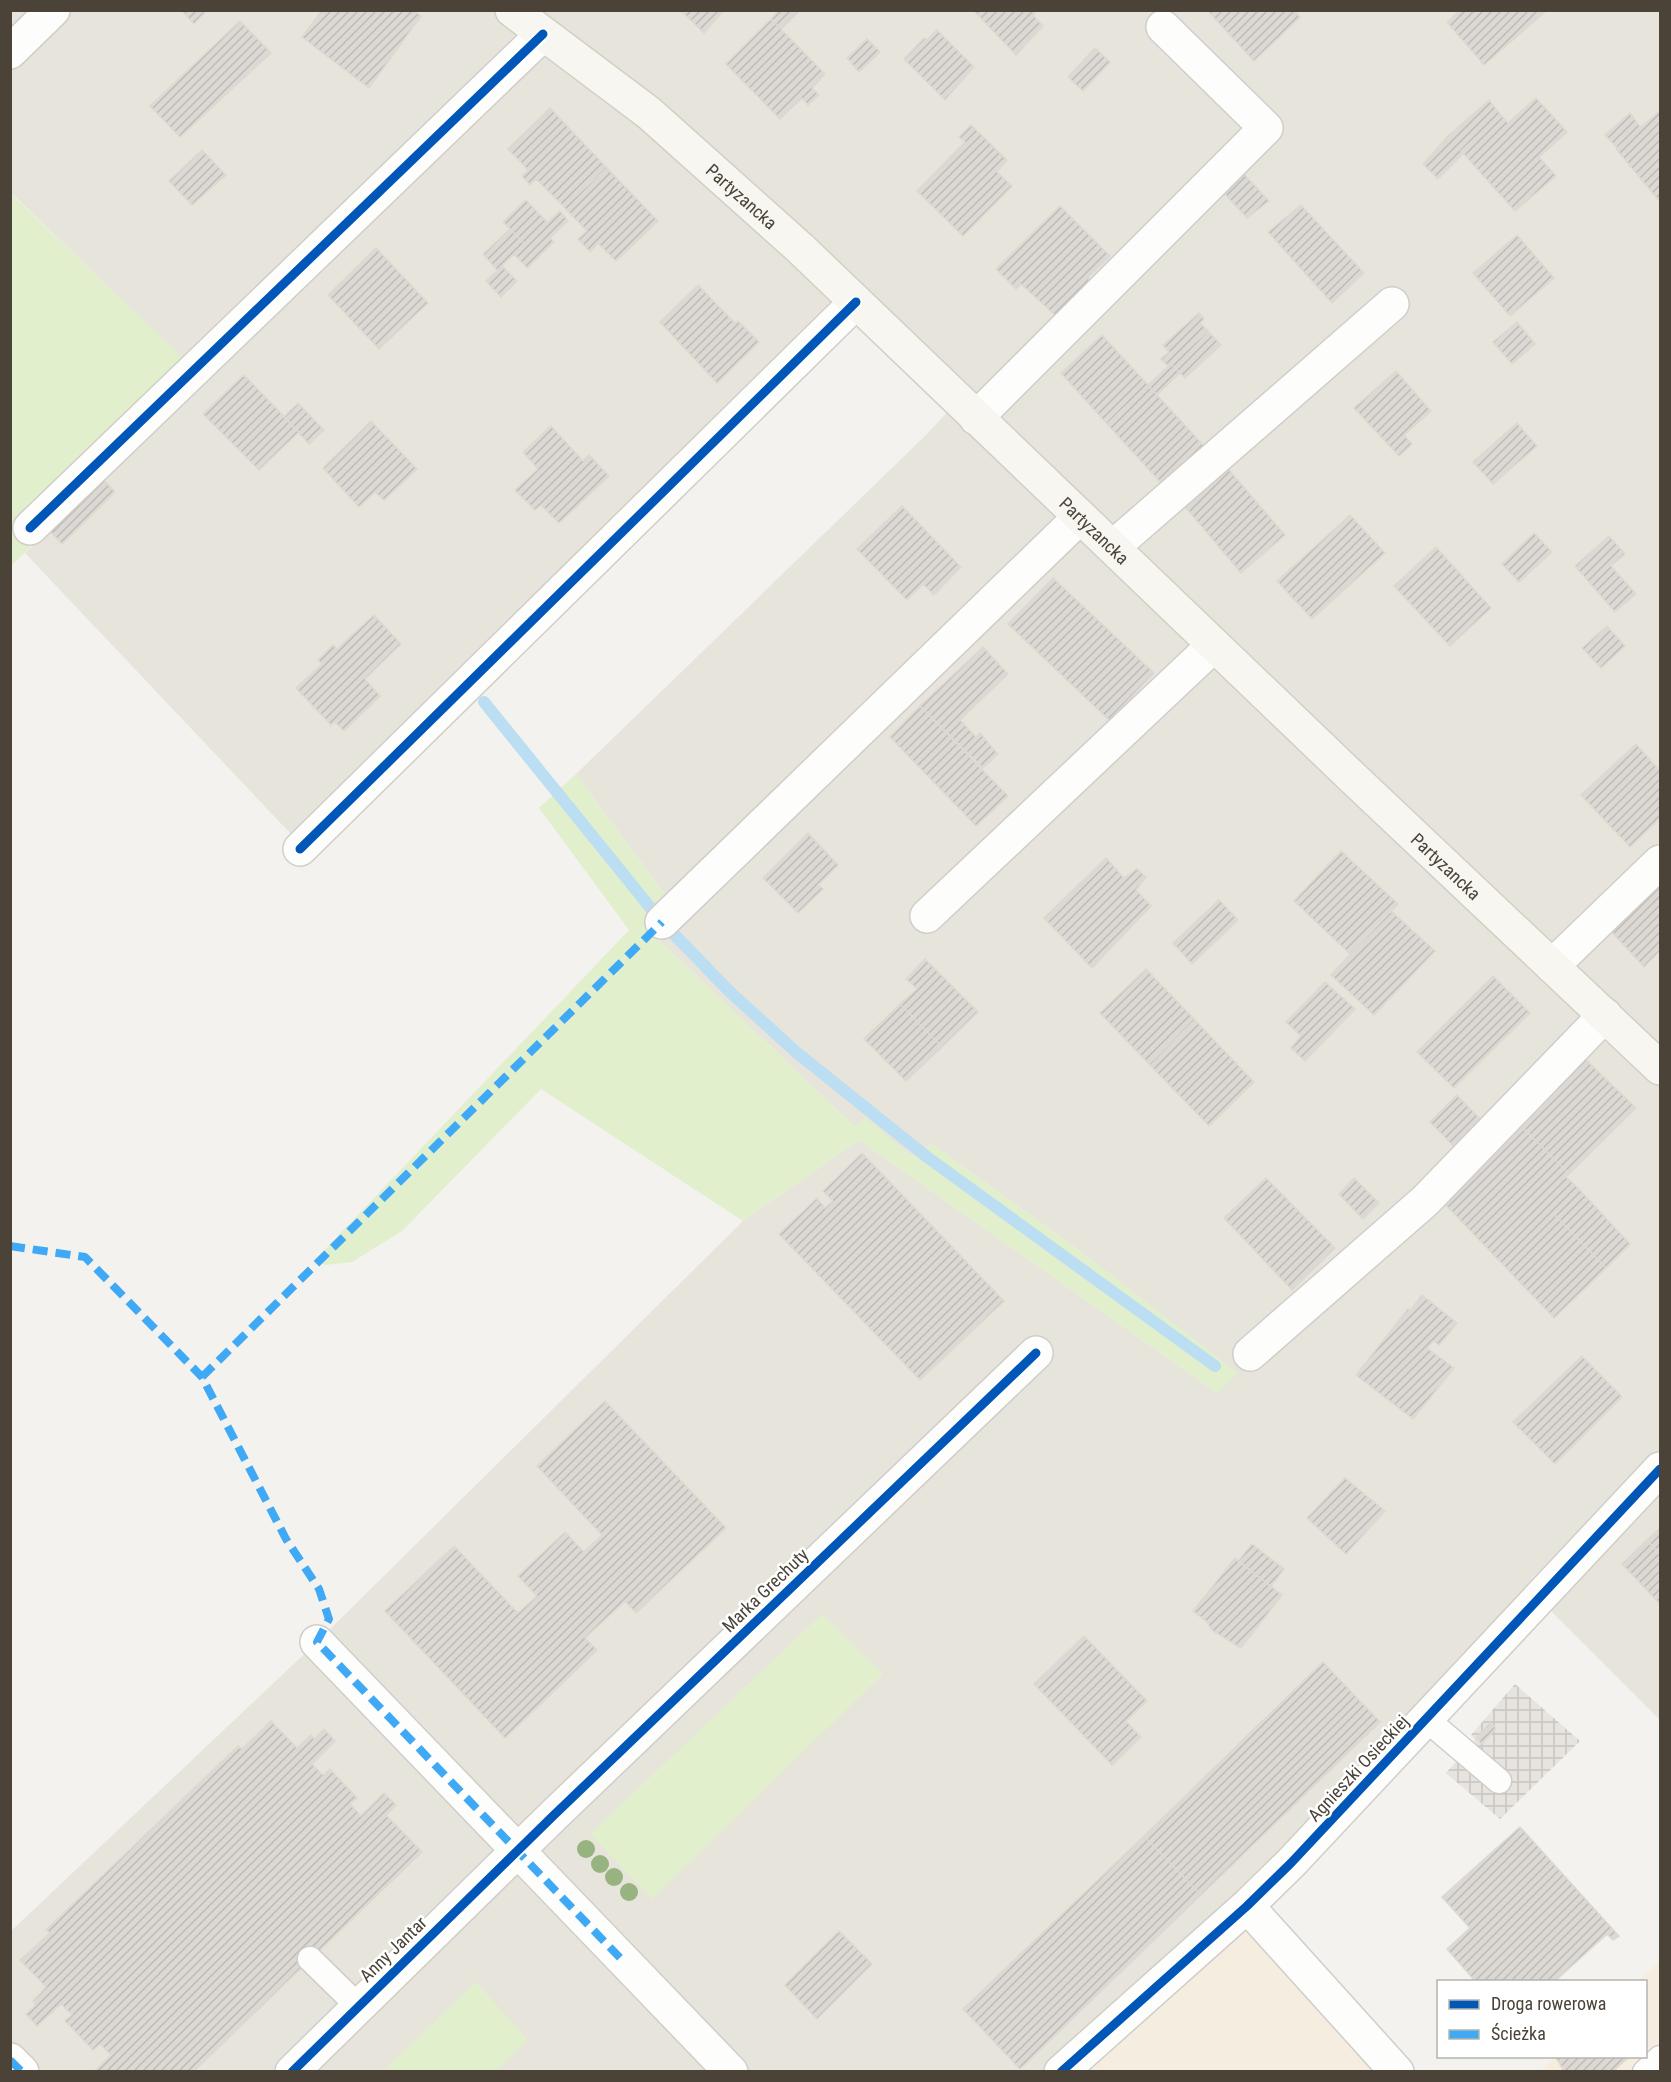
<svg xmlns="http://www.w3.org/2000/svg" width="1671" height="2082" font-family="'Roboto Condensed',sans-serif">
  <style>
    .residential { fill: #e7e4db }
    .commercial { fill: #f6ede1 }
    .industrial { fill: url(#industrial-grid) }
    .green { fill: #e1efcd }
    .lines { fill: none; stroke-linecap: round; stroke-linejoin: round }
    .stream { stroke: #bcdef3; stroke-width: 12 }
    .building { fill: url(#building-hatch); stroke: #dcd9d3; stroke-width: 1.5 }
    .lane-casing { stroke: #d0ceca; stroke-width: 27 }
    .street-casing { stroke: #d0ceca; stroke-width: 36 }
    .secondary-casing { stroke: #d3cfc5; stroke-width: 36 }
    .lane { stroke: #fdfdfc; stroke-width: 24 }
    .street { stroke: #fdfdfc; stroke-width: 33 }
    .secondary { stroke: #f7f6f1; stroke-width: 33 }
    .quiet { stroke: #3fa9f5; stroke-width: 8; stroke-dasharray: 15 8; stroke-linecap: butt }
    .cycleway-casing { stroke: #fff; stroke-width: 13 }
    .cycleway { stroke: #0057b8; stroke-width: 9 }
    .tree { fill: #97b480 }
    .labels { text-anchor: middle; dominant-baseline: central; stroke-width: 5; stroke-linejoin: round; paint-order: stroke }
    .street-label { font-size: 18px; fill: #4b4338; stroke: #fff }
  </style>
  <defs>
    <pattern id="industrial-grid" width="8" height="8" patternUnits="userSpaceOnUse" patternTransform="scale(1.5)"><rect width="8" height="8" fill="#e7e3df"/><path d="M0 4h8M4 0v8" fill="none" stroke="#c8c4c0"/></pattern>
    <pattern id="building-hatch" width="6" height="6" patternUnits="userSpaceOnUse" patternTransform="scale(1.5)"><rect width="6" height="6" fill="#dcd9d4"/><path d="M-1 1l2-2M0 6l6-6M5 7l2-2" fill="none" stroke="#bebbb7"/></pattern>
  </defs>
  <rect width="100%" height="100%" fill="#f3f2ee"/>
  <path class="residential" d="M 11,11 L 1660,11 L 1660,1720 L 1539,1599 L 1061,2071 L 11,2072 L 11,1931 L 317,1642 L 743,1221 L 859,1140 L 1217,1393 L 1237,1373 L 1076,1248 L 932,1144 L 911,1156 L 865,1118 L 855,1127 L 660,941 L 683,919 L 576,774 L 925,436 L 958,401 L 856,302 L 300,849 L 290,833 L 25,553 L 103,479 L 202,377 L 11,193 Z"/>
  <path class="commercial" d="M 1247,1906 L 1397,2072 L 1061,2072 Z
    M 1660,1961 L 1660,2071 L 1539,2072 L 1555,2057 L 1646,2056 L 1646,1982 L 1638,1981 Z"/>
  <path class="industrial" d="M 1515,1684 L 1580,1741 L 1500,1819 L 1446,1773 L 1475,1740 L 1471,1735 Z"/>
  <path class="green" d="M 10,193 L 203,377 L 11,566 L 10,566 Z
    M 576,774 L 683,919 L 660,941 L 855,1127 L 865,1117 L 911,1156 L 932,1144 L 1076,1248 L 1238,1373 L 1217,1393 L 859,1140 L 743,1221 L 541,1089 L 402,1231 L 352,1262 L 325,1265 L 317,1258 L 629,930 L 539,808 Z
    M 822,1614 L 883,1674 L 652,1899 L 590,1834 Z
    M 476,1982 L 528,2040 L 496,2071 L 383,2071 Z"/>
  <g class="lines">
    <path class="stream" d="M 484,702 L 662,922 L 730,992 L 796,1052 L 927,1157 L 1215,1366"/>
  </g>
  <path class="building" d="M 181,10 L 207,10 L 194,24 Z
    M 322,10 L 414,10 L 421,16 L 369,88 L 302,37 Z
    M 680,10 L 724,10 L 704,33 Z
    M 779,10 L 800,10 L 781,29 L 771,19 Z
    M 973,10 L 1037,10 L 1033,15 L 1043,26 L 1016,55 Z
    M 1207,10 L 1294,10 L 1300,17 L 1254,61 Z
    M 1461,10 L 1545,10 L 1546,11 L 1484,65 L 1447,22 Z
    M 771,19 L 825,74 L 812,88 L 819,95 L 808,105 L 802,98 L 780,119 L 726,64 Z
    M 240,21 L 271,53 L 180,137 L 150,106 Z
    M 937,30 L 974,67 L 945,100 L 904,59 L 924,38 L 927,40 Z
    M 867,39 L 880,52 L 859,72 L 847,58 Z
    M 1095,48 L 1110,62 L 1083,91 L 1068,77 Z
    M 1536,98 L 1567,132 L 1539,157 L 1556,176 L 1515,211 L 1461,151 L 1501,115 L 1508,123 Z
    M 1489,100 L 1501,115 L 1461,151 L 1463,154 L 1438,179 L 1423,164 L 1448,136 Z
    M 550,108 L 607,168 L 564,207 L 536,179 L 530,185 L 522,176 L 528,170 L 508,149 Z
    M 1660,111 L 1660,202 L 1616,149 Z
    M 1630,113 L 1641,128 L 1617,148 L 1605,135 Z
    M 971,125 L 1007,160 L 997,172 L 1012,186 L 963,236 L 917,191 L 965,142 L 959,137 Z
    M 202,150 L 226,175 L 192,205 L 169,181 Z
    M 607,168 L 658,221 L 616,261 L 598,243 L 590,252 L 578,239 L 587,231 L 564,207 Z
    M 1243,173 L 1269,201 L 1247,218 L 1223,192 Z
    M 526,200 L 548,223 L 525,244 L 503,222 Z
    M 1301,205 L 1364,273 L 1332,303 L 1268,232 Z
    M 1060,206 L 1110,256 L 1089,276 L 1089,283 L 1056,316 L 1021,284 L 1016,289 L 996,269 Z
    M 560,211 L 568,221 L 550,238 L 554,242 L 527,268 L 514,254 Z
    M 510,229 L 525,244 L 497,270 L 483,254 Z
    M 1517,235 L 1554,278 L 1510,316 L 1473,273 Z
    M 376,248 L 428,303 L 379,349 L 328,295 Z
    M 502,266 L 517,281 L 501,297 L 486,281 Z
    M 698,285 L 735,323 L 738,321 L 759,342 L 717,383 L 660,322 Z
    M 1199,313 L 1204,319 L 1200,323 L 1208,331 L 1168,366 L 1161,359 L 1169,352 L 1163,345 Z
    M 1517,322 L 1535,344 L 1512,364 L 1493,342 Z
    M 1208,331 L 1221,345 L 1185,378 L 1171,364 Z
    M 1102,335 L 1148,385 L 1107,424 L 1061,373 Z
    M 1171,364 L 1180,373 L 1157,395 L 1148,385 Z
    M 1396,371 L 1431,411 L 1404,435 L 1412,444 L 1399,456 L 1354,408 Z
    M 244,375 L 299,432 L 259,470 L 203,414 Z
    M 1148,385 L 1204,446 L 1162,484 L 1107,424 Z
    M 298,403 L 324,430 L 309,444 L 284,417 Z
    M 371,421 L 417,469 L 384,500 L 375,492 L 359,507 L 323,468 Z
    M 1517,423 L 1537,446 L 1493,484 L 1473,462 Z
    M 551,426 L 583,461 L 589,455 L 609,476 L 559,523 L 541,505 L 535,510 L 515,490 L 538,469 L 523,452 Z
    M 1224,464 L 1285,535 L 1241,573 L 1181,502 Z
    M 103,479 L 115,492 L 62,544 L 49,530 Z
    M 902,506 L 961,567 L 934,595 L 923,584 L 907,600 L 857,549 Z
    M 1350,515 L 1385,553 L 1312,619 L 1277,581 Z
    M 1534,533 L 1552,552 L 1519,582 L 1502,564 Z
    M 1609,536 L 1625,554 L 1611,566 L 1636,594 L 1615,612 L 1575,566 Z
    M 1436,547 L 1491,608 L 1450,646 L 1394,586 Z
    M 1053,578 L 1154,673 L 1109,720 L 1008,624 Z
    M 374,615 L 401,644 L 365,679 L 380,696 L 344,731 L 335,722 L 331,725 L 296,688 L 322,664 L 318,660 L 333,645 L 337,649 Z
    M 1607,626 L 1625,646 L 1601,668 L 1582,648 Z
    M 983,647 L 1008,674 L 960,720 L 976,737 L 980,733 L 998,754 L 983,768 L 920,706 Z
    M 920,706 L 1008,796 L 976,826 L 890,737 Z
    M 1636,744 L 1660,771 L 1660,818 L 1630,847 L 1581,795 Z
    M 808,833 L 838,865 L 818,885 L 823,889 L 798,913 L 763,878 Z
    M 1341,851 L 1398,904 L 1350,954 L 1294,901 Z
    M 1106,858 L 1124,878 L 1137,869 L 1146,877 L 1136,890 L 1151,906 L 1092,968 L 1044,918 Z
    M 1660,882 L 1660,951 L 1644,967 L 1610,930 Z
    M 1219,900 L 1238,920 L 1192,964 L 1173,943 Z
    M 1391,911 L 1435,951 L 1374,1015 L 1331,975 Z
    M 925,959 L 978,1012 L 942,1047 L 900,1004 L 917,989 L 906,979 Z
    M 1146,969 L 1195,1020 L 1149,1064 L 1100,1013 Z
    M 1493,976 L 1530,1013 L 1454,1088 L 1417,1052 Z
    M 1325,982 L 1355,1009 L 1305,1061 L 1291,1048 L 1301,1036 L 1286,1022 Z
    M 900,1004 L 942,1047 L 906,1081 L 864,1039 Z
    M 1195,1020 L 1254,1082 L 1209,1126 L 1149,1064 Z
    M 1582,1056 L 1636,1108 L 1569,1174 L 1515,1120 Z
    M 1457,1095 L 1488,1127 L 1461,1154 L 1430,1122 Z
    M 1515,1120 L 1569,1174 L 1566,1177 L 1578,1188 L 1553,1213 L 1606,1268 L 1554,1318 L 1439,1198 Z
    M 862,1153 L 1004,1301 L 920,1380 L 779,1234 L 817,1198 L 825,1208 L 833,1201 L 823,1191 Z
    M 1266,1178 L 1335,1248 L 1292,1290 L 1224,1218 Z
    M 1354,1178 L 1379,1203 L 1363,1219 L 1339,1194 Z
    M 1578,1188 L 1630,1244 L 1606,1268 L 1553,1213 Z
    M 1422,1295 L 1457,1323 L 1439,1345 L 1433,1341 L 1427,1348 L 1454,1368 L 1413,1419 L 1356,1375 L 1408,1309 L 1410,1311 Z
    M 1582,1356 L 1622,1397 L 1555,1464 L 1513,1422 Z
    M 605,1401 L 726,1528 L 636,1613 L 625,1601 L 585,1638 L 597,1650 L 505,1738 L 385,1611 L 454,1546 L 518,1613 L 537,1596 L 518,1576 L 565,1532 L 584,1552 L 602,1535 L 537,1466 Z
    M 1345,1478 L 1385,1511 L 1346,1554 L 1307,1518 Z
    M 1660,1528 L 1660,1555 L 1647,1540 Z
    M 1647,1540 L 1660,1555 L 1660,1604 L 1622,1564 Z
    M 1252,1544 L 1284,1569 L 1271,1586 L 1238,1561 Z
    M 1235,1558 L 1282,1595 L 1241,1648 L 1213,1631 L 1206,1621 L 1193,1611 Z
    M 1084,1636 L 1147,1701 L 1126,1721 L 1141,1737 L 1112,1765 L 1034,1684 Z
    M 1323,1662 L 1380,1722 L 1201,1895 L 1144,1836 Z
    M 271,1721 L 297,1748 L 311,1735 L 314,1739 L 324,1729 L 335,1741 L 312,1764 L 323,1775 L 330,1769 L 357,1798 L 350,1804 L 361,1816 L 384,1793 L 396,1805 L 386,1815 L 422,1852 L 193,2072 L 94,2072 L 111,2055 L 100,2044 L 93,2050 L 65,2021 L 72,2015 L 61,2004 L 37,2026 L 26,2014 L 36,2005 L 33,2001 L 46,1987 L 20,1960 L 50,1933 L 46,1930 L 238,1746 L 242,1749 Z
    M 1490,1723 L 1496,1728 L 1482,1744 L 1476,1738 Z
    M 1520,1827 L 1619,1936 L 1613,1940 L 1607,1934 L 1554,1982 L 1476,1982 L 1447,1949 L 1470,1928 L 1442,1897 Z
    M 1144,1836 L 1201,1895 L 1020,2069 L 963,2009 Z
    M 839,1931 L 872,1964 L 817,2019 L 785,1985 Z
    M 1555,2056 L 1630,2056 L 1612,2072 L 1561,2072 L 1563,2069 Z"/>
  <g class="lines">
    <defs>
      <path id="lane" d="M 1426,1719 L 1499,1781
        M 310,1959 L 358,2006
        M 1645,2072 L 1660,2058"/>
      <path id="street" d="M 10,52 L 53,10
        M 976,418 L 1266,128 L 1163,27
        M 30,528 L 543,34
        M 1113,547 L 1392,304
        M 300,849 L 856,302
        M 927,916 L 1214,645
        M 662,922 L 1080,517
        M 1552,966 L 1660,862
        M 1250,1354 L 1425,1201 L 1605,1015
        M 317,1642 L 731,2072
        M 1247,1906 L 1397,2072
        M 10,2060 L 22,2072
        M 292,2072 L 553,1816 L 1036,1353
        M 1061,2072 L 1247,1906 L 1291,1863 L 1660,1469"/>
      <g id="secondary">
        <path id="s1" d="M 512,10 L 649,113 L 801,249 L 1353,778 L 1660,1068"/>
      </g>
    </defs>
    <use href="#lane" class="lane-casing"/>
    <use href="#street" class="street-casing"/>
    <use href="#secondary" class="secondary-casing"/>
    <use href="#lane" class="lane"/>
    <use href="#street" class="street"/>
    <use href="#secondary" class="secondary"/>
    <path class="quiet" d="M 10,1246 L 85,1257 L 202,1377 L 286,1539 L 319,1589 L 329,1619 L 317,1642 L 624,1962
      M 202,1377 L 662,922
      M 10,2060 L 22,2072"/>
    <defs>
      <path id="cycleway" d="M 30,528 L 543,34
        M 300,849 L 856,302
        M 292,2072 L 553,1816 L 1036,1353
        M 1061,2072 L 1247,1906 L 1291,1863 L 1660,1469"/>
    </defs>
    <use href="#cycleway" class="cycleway-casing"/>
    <use href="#cycleway" class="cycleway"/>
  </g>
  <g class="tree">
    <circle cx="586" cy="1849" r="9"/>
    <circle cx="600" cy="1864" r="9"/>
    <circle cx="614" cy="1877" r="9"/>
    <circle cx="629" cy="1892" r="9"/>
  </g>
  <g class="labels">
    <g class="street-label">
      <text stroke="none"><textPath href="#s1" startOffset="296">Partyzancka</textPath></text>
      <text stroke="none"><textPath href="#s1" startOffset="782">Partyzancka</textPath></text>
      <text stroke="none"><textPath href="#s1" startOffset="1268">Partyzancka</textPath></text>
      <text transform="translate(765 1590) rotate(-44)">Marka Grechuty</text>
      <text transform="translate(1358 1768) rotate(-47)">Agnieszki Osieckiej</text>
      <text transform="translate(393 1949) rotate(-44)">Anny Jantar</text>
    </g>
  </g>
  <rect width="1671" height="2082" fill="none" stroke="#4b4338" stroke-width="24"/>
  <rect x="1437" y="1980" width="210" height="78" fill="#ffffff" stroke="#b7b4af" stroke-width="1.5"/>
  <rect x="1449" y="2000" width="30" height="9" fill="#0057b8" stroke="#b7b4af" stroke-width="1.5"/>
  <text x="1491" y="2010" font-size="18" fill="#4b4338">Droga rowerowa</text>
  <rect x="1449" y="2030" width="30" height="9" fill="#3fa9f5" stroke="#b7b4af" stroke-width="1.5"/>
  <text x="1491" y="2040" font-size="18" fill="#4b4338">Ścieżka</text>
</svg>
